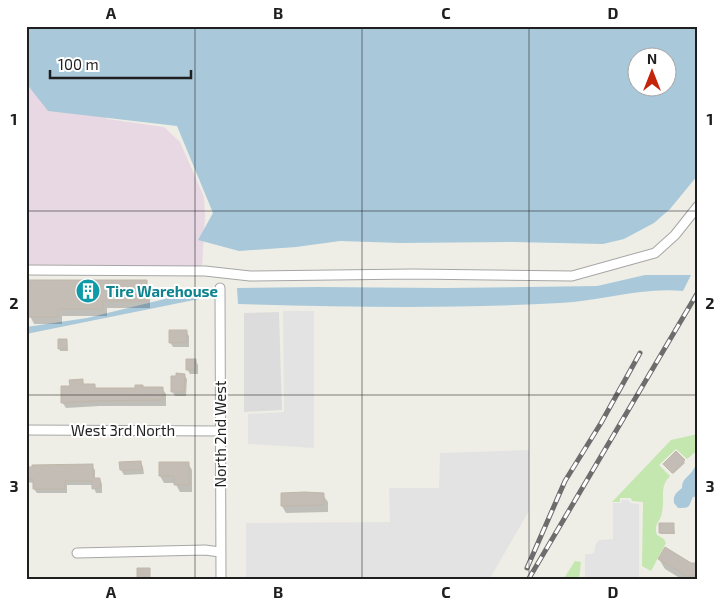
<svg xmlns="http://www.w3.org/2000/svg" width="724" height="606" font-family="'Exo 2',sans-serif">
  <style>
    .residential { fill: #dddcdc }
    .industrial { fill: #e8d8e3 }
    .grass { fill: #c3e7af }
    .parking { fill: #e3e3e3 }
    .water { fill: #a9c9db; fill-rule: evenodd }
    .shadow { fill: #0003 }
    .building { fill: #c4bdb6; stroke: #c0b7a9 }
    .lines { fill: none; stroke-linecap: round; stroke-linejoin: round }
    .minor-casing { stroke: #a6a6a6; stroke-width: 11 }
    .minor { stroke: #fff; stroke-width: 9 }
    .rail-casing { stroke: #6d6d6d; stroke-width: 5 }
    .rail { stroke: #fff; stroke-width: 3; stroke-dasharray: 9; stroke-linecap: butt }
    .grid { fill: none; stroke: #1f1f1f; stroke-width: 1; stroke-opacity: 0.55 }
    .labels { text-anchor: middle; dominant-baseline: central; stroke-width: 4; stroke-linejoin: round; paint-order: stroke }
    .culture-label { font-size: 15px; font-weight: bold; fill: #0d838f; stroke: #fff; text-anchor: start }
    .street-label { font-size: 15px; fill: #1f1f1f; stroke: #fff }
    .neatline { fill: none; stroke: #1f1f1f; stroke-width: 2 }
    .grid-label { font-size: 16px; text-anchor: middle; font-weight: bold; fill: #1f1f1f }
  </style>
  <rect width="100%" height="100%" fill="#efeee6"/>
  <path class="residential" d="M 279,312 L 282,410 L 244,412 L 244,313 Z"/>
  <path class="industrial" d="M 26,84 L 64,95 L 81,102 L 108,119 L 164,127 L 180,142 L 204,197 L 205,217 L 202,266 L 26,267 Z"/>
  <path class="grass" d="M 698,434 L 698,450 L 687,459 L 676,449 L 659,465 L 670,476 C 659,487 665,498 662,512 C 661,522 653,523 657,535 L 664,539 L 666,543 L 651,571 L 642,566 L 643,502 L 632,501 L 631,498 L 620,498 L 620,502 L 612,502 L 671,440 Z
    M 575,561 L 581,562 L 579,580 L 563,580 Z"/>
  <path class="parking" d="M 283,311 L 314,311 L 314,448 L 248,444 L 248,414 L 284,412 Z
    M 529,450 L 529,511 L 489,580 L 246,580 L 246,523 L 390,522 L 389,488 L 439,488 L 440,453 Z
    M 622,500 L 629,500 L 630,503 L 639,504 L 639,580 L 585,580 L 585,554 L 592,554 L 594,552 L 596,544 L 599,540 L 613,539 L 613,503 L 621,503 Z"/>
  <path class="water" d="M 26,26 L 698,26 L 698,175 L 670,209 L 654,223 L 624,239 L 603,244 L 513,242 L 400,243 L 340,241 L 296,247 L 239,251 L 198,240 L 213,213 L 177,126 L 48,111 L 26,83 ZM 636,58 L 666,58 L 666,88 L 636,88 Z
    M 645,275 L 691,275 L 683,291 C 642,287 601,301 560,303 C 452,309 345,307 238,304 L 237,288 L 317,287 L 445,288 L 597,286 Z
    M 214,287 L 214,296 L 26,334 L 26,327 L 87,318 Z
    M 698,462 L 698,496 L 693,497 C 688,507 691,508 678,508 L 674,503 C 673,495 676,493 682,488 C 682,481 685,479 690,474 C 693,471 695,466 698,462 Z"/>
  <path class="shadow" d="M 146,282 L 150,289 L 150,308 L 107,308 L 107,316 L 62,316 L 62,324 L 34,324 L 30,316 Z
    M 186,331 L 189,336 L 189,347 L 173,347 L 170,342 Z
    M 59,340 L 67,340 L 68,351 L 60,351 Z
    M 196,361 L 198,365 L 198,374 L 190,374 L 187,369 Z
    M 184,375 L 187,379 L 186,396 L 175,396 L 172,391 Z
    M 82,381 L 85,385 L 94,385 L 97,390 L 162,388 L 166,394 L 166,406 L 100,406 L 66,408 L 62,402 L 71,387 Z
    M 684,461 L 685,463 L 673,474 L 666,466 Z
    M 141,462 L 143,467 L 144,474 L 124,475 L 121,470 L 121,463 Z
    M 160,463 L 188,463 L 192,470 L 192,492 L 180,492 L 175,483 L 164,483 L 160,476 Z
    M 92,466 L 95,470 L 95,479 L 100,479 L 102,484 L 102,493 L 96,493 L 93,485 L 67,485 L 67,493 L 37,493 L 34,489 L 34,483 L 26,482 L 26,468 Z
    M 323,495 L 328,502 L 328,512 L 286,513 L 282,506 Z
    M 673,524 L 675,534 L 661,534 L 660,533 Z
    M 659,559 L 698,564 L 698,580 L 683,580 L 665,569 Z"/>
  <path class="building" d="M 28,280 L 147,280 L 147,301 L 103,301 L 103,309 L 58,309 L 58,317 L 28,317 Z
    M 169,330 L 187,330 L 187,342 L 169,343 Z
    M 58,339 L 67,339 L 67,349 L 58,349 Z
    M 186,359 L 196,359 L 196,370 L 186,370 Z
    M 176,373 L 185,374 L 184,392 L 171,392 L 171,376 L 176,376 Z
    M 83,379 L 83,384 L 95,384 L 95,388 L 135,388 L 135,385 L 143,385 L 143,387 L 163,387 L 163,400 L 96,401 L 61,403 L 61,386 L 70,386 L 69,380 Z
    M 676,451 L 685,460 L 672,473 L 663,464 Z
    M 141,461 L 142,470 L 120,470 L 119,462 Z
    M 159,462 L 189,462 L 189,485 L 174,485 L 174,476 L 159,476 Z
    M 93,464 L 93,478 L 100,478 L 100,488 L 92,489 L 92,481 L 65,481 L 65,489 L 33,489 L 33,479 L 27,479 L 27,467 L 32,467 L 32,465 Z
    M 305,492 L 324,493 L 324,505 L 281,506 L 281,493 Z
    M 659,523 L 674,523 L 674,533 L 659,533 Z
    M 665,547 L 691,563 L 698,563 L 698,576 L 687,576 L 658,559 Z
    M 137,568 L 150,568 L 150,580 L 137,580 Z"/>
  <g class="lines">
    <defs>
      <path id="minor" d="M 26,270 L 205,271 L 250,276 L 413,274 L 572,276 L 655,253 L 675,235 L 698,206
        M 220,288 L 221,580
        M 26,430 L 220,431
        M 77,553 L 205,550 L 220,552"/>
    </defs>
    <use href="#minor" class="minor-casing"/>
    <use href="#minor" class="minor"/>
    <defs>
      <path id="rail" d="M 527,568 L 565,481 L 601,423 L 640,353
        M 528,580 L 698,292"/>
    </defs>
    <use href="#rail" class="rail-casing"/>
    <use href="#rail" class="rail"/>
  </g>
  <path class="grid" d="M 195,26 L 195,580M 362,26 L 362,580M 529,26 L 529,580M 26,211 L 698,211M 26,395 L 698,395"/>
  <defs>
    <symbol id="building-disc" viewBox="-11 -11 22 22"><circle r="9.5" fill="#0f9aa8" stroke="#fff"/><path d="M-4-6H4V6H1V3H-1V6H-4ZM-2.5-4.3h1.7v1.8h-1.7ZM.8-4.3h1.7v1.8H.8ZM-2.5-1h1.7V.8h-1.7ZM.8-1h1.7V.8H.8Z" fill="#fff"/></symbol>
  </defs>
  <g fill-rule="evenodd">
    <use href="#building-disc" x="74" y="277" width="28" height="28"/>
  </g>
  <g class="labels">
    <g class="culture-label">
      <text x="106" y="291">Tire Warehouse</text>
    </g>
    <g class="street-label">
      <text x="123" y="430">West 3rd North</text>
      <text transform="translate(220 434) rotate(-90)">North 2nd West</text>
    </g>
  </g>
  <rect width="724" height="606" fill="none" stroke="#ffffff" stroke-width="55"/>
  <g transform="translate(652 72)"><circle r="24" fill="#ffffff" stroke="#a5a5a5"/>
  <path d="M0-4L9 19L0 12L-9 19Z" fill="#c4240a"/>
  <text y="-8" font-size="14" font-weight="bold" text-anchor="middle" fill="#1f1f1f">N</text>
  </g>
  <path d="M50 70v8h141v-8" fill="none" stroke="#1f1f1f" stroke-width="2.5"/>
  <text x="58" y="70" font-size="15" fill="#1f1f1f" stroke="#ffffff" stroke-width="4" paint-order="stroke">100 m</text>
  <rect x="28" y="28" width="668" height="550" class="neatline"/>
  <g class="grid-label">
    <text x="111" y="19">A</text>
    <text x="278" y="19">B</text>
    <text x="446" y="19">C</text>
    <text x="613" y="19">D</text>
    <text x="14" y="125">1</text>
    <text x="710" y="125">1</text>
    <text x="14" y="309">2</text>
    <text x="710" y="309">2</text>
    <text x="14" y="492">3</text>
    <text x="710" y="492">3</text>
    <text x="111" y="598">A</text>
    <text x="278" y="598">B</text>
    <text x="446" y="598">C</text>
    <text x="613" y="598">D</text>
  </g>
</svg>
